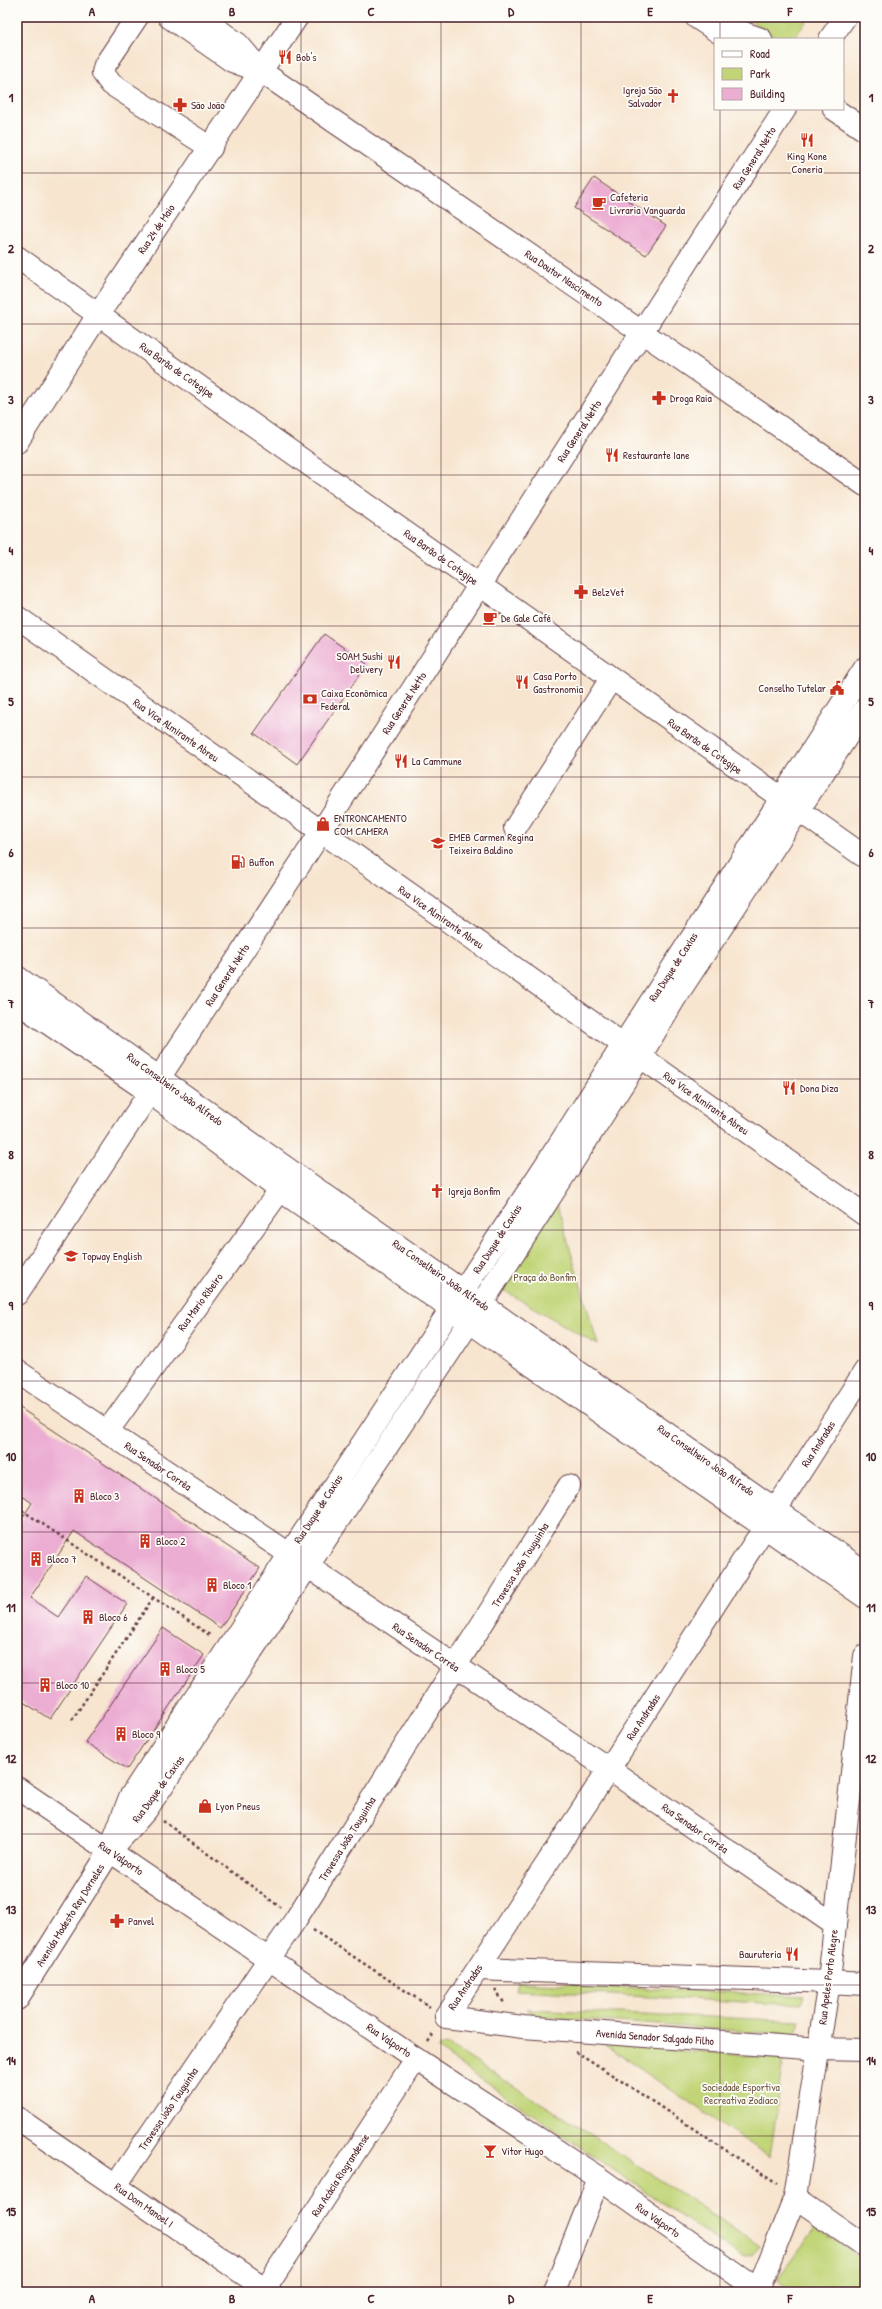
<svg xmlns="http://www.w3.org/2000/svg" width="882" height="2309" font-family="'Patrick Hand',sans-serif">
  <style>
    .green { fill: #c1d578; stroke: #867a52 }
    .building { fill: #ecadd3 }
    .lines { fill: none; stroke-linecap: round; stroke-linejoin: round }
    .minor-casing { stroke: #643d44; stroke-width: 24 }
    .major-casing { stroke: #643d44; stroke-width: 24 }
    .path { stroke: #643d44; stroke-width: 2.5; stroke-dasharray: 3 3; stroke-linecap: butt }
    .minor { stroke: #fff; stroke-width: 22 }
    .major { stroke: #fff; stroke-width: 22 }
    .grid { fill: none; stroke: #4a1f2b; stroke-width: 1; stroke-opacity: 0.55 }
    .labels { text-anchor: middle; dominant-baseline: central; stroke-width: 3.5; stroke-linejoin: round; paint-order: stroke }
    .poi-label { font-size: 11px; fill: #4a1f2b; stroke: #fdfcf7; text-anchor: start }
    .street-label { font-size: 11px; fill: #4a1f2b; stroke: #fdfcf7 }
    .park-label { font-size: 11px; fill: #6e5642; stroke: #fdfcf7 }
    .neatline { fill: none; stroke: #4a1f2b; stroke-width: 1.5 }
    .grid-label { font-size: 13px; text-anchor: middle; font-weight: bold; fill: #4a1f2b }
  </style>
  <rect width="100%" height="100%" fill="#fdfcf7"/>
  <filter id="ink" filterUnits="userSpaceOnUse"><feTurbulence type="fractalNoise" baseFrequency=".025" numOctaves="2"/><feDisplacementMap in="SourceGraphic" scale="8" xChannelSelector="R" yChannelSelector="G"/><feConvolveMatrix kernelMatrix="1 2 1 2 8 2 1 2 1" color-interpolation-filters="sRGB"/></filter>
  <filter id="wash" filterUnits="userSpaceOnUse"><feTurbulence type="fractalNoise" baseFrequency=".012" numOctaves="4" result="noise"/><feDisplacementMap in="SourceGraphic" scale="16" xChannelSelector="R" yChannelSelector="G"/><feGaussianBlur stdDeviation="0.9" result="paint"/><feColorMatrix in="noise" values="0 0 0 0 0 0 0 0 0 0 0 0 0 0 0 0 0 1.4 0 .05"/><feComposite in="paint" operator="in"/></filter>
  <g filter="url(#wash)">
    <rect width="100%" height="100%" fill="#f7e5cf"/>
    <path class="green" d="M 745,17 L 809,17 L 794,39 L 778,39 Z
      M 557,1204 L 598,1345 L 498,1287 Z
      M 518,1982 L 804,1996 L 801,2005 L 516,1990 Z
      M 528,2009 L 527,2009 L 800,2021 L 795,2035 L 534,2016 Z
      M 602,2043 L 784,2059 L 770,2157 Z
      M 445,2045 L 453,2048 L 589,2133 L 760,2246 L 752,2255 L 741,2257 L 437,2049 Z
      M 815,2229 L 824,2233 L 865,2260 L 865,2292 L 793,2292 L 777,2279 Z"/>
    <g id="blocks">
      <path class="building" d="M 594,178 L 666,226 L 646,255 L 574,208 Z
        M 324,634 L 367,664 L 297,764 L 254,733 Z
        M 17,1406 L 260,1568 L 220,1628 L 74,1531 L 30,1598 L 58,1617 L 86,1576 L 127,1604 L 50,1719 L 17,1698 L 17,1526 L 32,1503 L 17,1492 Z
        M 163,1628 L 204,1655 L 127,1769 L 85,1742 Z"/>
    </g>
  </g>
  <g filter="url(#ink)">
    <use href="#blocks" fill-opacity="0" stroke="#643d44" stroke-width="1"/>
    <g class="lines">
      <defs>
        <path id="minor" d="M 137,17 L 105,65 L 103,73 L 111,84 L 211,148
          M 169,17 L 232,61 L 262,72 L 865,485
          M 200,17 L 238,44 L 261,71
          M 696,17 L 729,39
          M 721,17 L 744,33 L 761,39
          M 834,109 L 865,130
          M 17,257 C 299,458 582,658 865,857
          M 17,617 L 865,1215
          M 515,828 L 611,679
          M 17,977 L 292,1172 L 865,1572
          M 17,1002 L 149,1092 L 280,1190 L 865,1597
          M 107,1432 L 288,1179
          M 114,1839 L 130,1797 L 560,1143 L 865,668
          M 835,1925 L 865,1656
          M 478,1969 L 829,1982
          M 17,1999 L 110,1851 L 147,1809 L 482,1303 L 640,1057 L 675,998 L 865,709
          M 819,2049 L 523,2027 L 446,2017 L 609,1769 L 865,1371
          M 17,2118 L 270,2292
          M 116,2185 L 296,1919 L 569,1486
          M 795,2197 L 865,2246
          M 263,2292 L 416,2059
          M 554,2292 L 599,2178"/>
        <path id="major" d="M 830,39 L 845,17
          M 17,442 L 98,315 L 297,17
          M 17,1294 L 321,832 L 785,109
          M 17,1371 L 609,1769 L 835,1925 L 829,1982 L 795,2197 L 758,2290
          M 17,1788 L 416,2059 L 599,2178 L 761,2292
          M 829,1982 L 865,1984
          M 819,2049 L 865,2050"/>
      </defs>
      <use href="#minor" class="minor-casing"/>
      <use href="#major" class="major-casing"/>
      <path class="path" d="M 17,1507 L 211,1636
        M 72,1720 L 153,1598
        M 163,1821 L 280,1907
        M 313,1930 L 430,2007
        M 495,1990 L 505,2004
        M 428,2042 L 434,2033
        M 575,2052 L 588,2059 L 777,2184"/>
      <use href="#minor" class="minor"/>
      <use href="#major" class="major"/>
    </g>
  </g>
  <path class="grid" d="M 162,17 L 162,2292M 301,17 L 301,2292M 441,17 L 441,2292M 581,17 L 581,2292M 720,17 L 720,39M 720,109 L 720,2292M 17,173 L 865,173M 17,324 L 865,324M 17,475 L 865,475M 17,626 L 865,626M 17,777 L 865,777M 17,928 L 865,928M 17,1079 L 865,1079M 17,1230 L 865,1230M 17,1381 L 865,1381M 17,1532 L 865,1532M 17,1683 L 865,1683M 17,1834 L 865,1834M 17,1985 L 865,1985M 17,2136 L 865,2136"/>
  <defs>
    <symbol id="restaurant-bare" viewBox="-9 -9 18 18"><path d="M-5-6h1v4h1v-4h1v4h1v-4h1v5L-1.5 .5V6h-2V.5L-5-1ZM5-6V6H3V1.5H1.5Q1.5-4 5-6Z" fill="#c8321e" stroke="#fdfcf7" stroke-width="2.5" paint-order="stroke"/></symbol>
    <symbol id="church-bare" viewBox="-9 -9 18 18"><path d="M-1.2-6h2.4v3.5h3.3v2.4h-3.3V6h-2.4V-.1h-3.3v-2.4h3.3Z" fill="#c8321e" stroke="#fdfcf7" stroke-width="2.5" paint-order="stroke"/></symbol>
    <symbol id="pharmacy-bare" viewBox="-9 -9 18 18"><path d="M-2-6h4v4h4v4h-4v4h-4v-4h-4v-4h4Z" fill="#c8321e" stroke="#fdfcf7" stroke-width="2.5" paint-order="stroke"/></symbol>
    <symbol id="cafe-bare" viewBox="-9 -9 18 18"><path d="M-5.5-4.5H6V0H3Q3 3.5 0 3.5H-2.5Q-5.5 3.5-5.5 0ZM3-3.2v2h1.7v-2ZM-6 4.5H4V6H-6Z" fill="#c8321e" stroke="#fdfcf7" stroke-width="2.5" paint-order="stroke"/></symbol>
    <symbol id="civic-bare" viewBox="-9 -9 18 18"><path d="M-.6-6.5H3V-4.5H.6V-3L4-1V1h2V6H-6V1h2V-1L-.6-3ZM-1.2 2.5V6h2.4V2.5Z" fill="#c8321e" stroke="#fdfcf7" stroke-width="2.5" paint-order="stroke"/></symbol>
    <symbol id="bank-bare" viewBox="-9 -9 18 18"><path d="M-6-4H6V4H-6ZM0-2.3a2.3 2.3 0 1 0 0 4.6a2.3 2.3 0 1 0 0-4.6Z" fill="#c8321e" stroke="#fdfcf7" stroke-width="2.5" paint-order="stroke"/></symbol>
    <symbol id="shop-bare" viewBox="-9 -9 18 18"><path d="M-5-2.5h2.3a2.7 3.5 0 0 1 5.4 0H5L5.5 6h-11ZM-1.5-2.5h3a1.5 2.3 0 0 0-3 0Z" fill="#c8321e" stroke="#fdfcf7" stroke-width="2.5" paint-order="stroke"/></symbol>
    <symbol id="university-bare" viewBox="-9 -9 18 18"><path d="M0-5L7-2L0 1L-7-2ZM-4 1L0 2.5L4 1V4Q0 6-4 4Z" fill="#c8321e" stroke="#fdfcf7" stroke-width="2.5" paint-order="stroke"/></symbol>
    <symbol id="fuel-bare" viewBox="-9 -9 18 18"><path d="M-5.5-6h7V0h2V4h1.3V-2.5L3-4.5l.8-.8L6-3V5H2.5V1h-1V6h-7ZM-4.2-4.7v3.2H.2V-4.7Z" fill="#c8321e" stroke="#fdfcf7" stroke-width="2.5" paint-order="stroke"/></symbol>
    <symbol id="building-bare" viewBox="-9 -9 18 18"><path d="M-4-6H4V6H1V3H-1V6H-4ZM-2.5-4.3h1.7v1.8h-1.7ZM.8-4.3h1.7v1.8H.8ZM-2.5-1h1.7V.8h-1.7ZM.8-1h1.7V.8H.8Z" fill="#c8321e" stroke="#fdfcf7" stroke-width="2.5" paint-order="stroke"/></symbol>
    <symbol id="bar-bare" viewBox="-9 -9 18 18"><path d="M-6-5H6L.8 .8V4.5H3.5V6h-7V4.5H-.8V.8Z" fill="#c8321e" stroke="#fdfcf7" stroke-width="2.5" paint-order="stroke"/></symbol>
  </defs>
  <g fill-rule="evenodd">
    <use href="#restaurant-bare" x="275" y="47" width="20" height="20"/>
    <use href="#church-bare" x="663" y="86" width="20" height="20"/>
    <use href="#pharmacy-bare" x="170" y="95" width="20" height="20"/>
    <use href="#restaurant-bare" x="797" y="130" width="20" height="20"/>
    <use href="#cafe-bare" x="589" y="193" width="20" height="20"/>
    <use href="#pharmacy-bare" x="649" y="388" width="20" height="20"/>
    <use href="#restaurant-bare" x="602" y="445" width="20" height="20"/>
    <use href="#pharmacy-bare" x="571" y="582" width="20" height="20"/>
    <use href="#cafe-bare" x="480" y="608" width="20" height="20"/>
    <use href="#restaurant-bare" x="384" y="652" width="20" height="20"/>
    <use href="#restaurant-bare" x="512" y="672" width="20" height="20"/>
    <use href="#civic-bare" x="827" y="678" width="20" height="20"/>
    <use href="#bank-bare" x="300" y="689" width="20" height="20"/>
    <use href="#restaurant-bare" x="391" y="751" width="20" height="20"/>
    <use href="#shop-bare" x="313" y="814" width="20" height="20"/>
    <use href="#university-bare" x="428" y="833" width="20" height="20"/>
    <use href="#fuel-bare" x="228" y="852" width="20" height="20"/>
    <use href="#restaurant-bare" x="779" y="1078" width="20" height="20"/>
    <use href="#church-bare" x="427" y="1181" width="20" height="20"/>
    <use href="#university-bare" x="61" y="1246" width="20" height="20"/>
    <use href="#building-bare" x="69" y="1486" width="20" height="20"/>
    <use href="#building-bare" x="135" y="1531" width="20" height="20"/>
    <use href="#building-bare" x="26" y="1549" width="20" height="20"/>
    <use href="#building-bare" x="202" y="1575" width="20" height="20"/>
    <use href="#building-bare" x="78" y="1607" width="20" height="20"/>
    <use href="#building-bare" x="155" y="1659" width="20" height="20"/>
    <use href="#building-bare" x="35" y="1675" width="20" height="20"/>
    <use href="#building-bare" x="111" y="1724" width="20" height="20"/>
    <use href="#shop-bare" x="195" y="1796" width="20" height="20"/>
    <use href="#pharmacy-bare" x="107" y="1911" width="20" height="20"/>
    <use href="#restaurant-bare" x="782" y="1944" width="20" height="20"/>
    <use href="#bar-bare" x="480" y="2141" width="20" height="20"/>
  </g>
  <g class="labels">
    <g class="poi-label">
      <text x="296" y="57">Bob's</text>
      <text x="662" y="90" text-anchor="end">Igreja São<tspan x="662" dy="13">Salvador</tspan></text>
      <text x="191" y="105">São João</text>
      <text x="807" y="156" text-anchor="middle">King Kone<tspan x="807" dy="13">Coneria</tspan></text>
      <text x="610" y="197">Cafeteria<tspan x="610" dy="13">Livraria Vanguarda</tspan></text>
      <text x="670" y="398">Droga Raia</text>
      <text x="623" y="455">Restaurante Iane</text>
      <text x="592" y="592">BelzVet</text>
      <text x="501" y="618">De Gale Café</text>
      <text x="383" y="656" text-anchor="end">SOAM Sushi<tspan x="383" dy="13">Delivery</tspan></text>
      <text x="533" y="676">Casa Porto<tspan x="533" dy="13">Gastronomia</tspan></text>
      <text x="826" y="688" text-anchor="end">Conselho Tutelar</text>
      <text x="321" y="693">Caixa Econômica<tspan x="321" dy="13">Federal</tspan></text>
      <text x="412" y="761">La Cammune</text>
      <text x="334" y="818">ENTRONCAMENTO<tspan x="334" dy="13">COM CAMERA</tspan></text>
      <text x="449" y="837">EMEB Carmen Regina<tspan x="449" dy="13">Teixeira Baldino</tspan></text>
      <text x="249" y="862">Buffon</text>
      <text x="800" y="1088">Dona Diza</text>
      <text x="448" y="1191">Igreja Bonfim</text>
      <text x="82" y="1256">Topway English</text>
      <text x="90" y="1496">Bloco 3</text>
      <text x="156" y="1541">Bloco 2</text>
      <text x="47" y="1559">Bloco 7</text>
      <text x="223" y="1585">Bloco 1</text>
      <text x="99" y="1617">Bloco 6</text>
      <text x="176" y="1669">Bloco 5</text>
      <text x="56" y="1685">Bloco 10</text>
      <text x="132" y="1734">Bloco 9</text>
      <text x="216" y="1806">Lyon Pneus</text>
      <text x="128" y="1921">Panvel</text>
      <text x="781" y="1954" text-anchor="end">Bauruteria</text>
      <text x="501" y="2151">Vitor Hugo</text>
    </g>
    <g class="street-label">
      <text transform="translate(754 158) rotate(-58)">Rua General Netto</text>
      <text transform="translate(156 229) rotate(-56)">Rua 24 de Maio</text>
      <text transform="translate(564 278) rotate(34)">Rua Doutor Nascimento</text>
      <text transform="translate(177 370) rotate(35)">Rua Barão de Cotegipe</text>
      <text transform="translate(579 431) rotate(-57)">Rua General Netto</text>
      <text transform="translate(441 557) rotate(35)">Rua Barão de Cotegipe</text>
      <text transform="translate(404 703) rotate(-57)">Rua General Netto</text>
      <text transform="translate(176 730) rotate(35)">Rua Vice Almirante Abreu</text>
      <text transform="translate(705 746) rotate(35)">Rua Barão de Cotegipe</text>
      <text transform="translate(441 917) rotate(35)">Rua Vice Almirante Abreu</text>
      <text transform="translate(673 967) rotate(-57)">Rua Duque de Caxias</text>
      <text transform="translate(227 975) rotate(-57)">Rua General Netto</text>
      <text transform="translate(175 1089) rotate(36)">Rua Conselheiro João Alfredo</text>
      <text transform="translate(706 1103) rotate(35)">Rua Vice Almirante Abreu</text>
      <text transform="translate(497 1239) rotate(-57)">Rua Duque de Caxias</text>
      <text transform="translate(441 1275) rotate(35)">Rua Conselheiro João Alfredo</text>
      <text transform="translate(200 1302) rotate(-54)">Rua Mario Ribeiro</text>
      <text transform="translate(818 1444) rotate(-57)">Rua Andradas</text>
      <text transform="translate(706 1460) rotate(35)">Rua Conselheiro João Alfredo</text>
      <text transform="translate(158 1466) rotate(34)">Rua Senador Corrêa</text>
      <text transform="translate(318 1509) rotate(-57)">Rua Duque de Caxias</text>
      <text transform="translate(520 1565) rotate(-58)">Travessa João Touguinha</text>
      <text transform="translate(426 1647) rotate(34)">Rua Senador Corrêa</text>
      <text transform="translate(643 1717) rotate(-57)">Rua Andradas</text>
      <text transform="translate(158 1789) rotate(-54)">Rua Duque de Caxias</text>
      <text transform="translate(695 1828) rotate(35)">Rua Senador Corrêa</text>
      <text transform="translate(347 1839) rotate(-58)">Travessa João Touguinha</text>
      <text transform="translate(121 1858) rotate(34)">Rua Valporto</text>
      <text transform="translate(70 1915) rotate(-58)">Avenida Modesto Rey Dorneles</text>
      <text transform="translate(828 1977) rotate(-83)">Rua Apeles Porto Alegre</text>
      <text transform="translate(465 1987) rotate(-56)">Rua Andradas</text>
      <text transform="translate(655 2037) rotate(4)">Avenida Senador Salgado Filho</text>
      <text transform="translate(389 2040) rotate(34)">Rua Valporto</text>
      <text transform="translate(168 2109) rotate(-56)">Travessa João Touguinha</text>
      <text transform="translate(340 2175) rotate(-57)">Rua Acácia Riograndense</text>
      <text transform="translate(144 2205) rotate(35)">Rua Dom Manoel I</text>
      <text transform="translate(658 2220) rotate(35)">Rua Valporto</text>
    </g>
    <g class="park-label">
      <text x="545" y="1277">Praça do Bonfim</text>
      <text x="741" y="2087">Sociedade Esportiva<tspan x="741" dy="13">Recreativa Zodíaco</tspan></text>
    </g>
  </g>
  <rect width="882" height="2309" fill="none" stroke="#fdfcf7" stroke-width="44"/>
  <rect x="714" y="38" width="130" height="72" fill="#fdfcf7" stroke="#b5a4a5"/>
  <rect x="722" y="51" width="20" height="6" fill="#ffffff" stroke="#b5a4a5"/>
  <text x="750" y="58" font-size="12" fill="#4a1f2b">Road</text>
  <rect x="722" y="68" width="20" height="12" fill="#c1d578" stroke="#b5a4a5"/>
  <text x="750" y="78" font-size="12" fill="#4a1f2b">Park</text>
  <rect x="722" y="88" width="20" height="12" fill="#ecadd3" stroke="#b5a4a5"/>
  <text x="750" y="98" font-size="12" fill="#4a1f2b">Building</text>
  <rect x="22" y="22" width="838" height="2265" class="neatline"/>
  <g class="grid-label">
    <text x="92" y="16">A</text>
    <text x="232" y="16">B</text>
    <text x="371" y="16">C</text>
    <text x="511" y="16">D</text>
    <text x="650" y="16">E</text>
    <text x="790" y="16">F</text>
    <text x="11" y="102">1</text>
    <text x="871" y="102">1</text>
    <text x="11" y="253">2</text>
    <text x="871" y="253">2</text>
    <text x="11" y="404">3</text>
    <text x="871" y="404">3</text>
    <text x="11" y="555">4</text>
    <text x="871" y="555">4</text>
    <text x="11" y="706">5</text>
    <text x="871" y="706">5</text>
    <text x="11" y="857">6</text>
    <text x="871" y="857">6</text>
    <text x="11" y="1008">7</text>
    <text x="871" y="1008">7</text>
    <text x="11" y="1159">8</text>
    <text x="871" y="1159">8</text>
    <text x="11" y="1310">9</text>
    <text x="871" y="1310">9</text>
    <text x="11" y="1461">10</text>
    <text x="871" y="1461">10</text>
    <text x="11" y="1612">11</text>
    <text x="871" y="1612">11</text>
    <text x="11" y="1763">12</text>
    <text x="871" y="1763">12</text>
    <text x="11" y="1914">13</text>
    <text x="871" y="1914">13</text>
    <text x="11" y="2065">14</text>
    <text x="871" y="2065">14</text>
    <text x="11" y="2216">15</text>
    <text x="871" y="2216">15</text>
    <text x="92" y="2303">A</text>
    <text x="232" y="2303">B</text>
    <text x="371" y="2303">C</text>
    <text x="511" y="2303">D</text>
    <text x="650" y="2303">E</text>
    <text x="790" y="2303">F</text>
  </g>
</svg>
